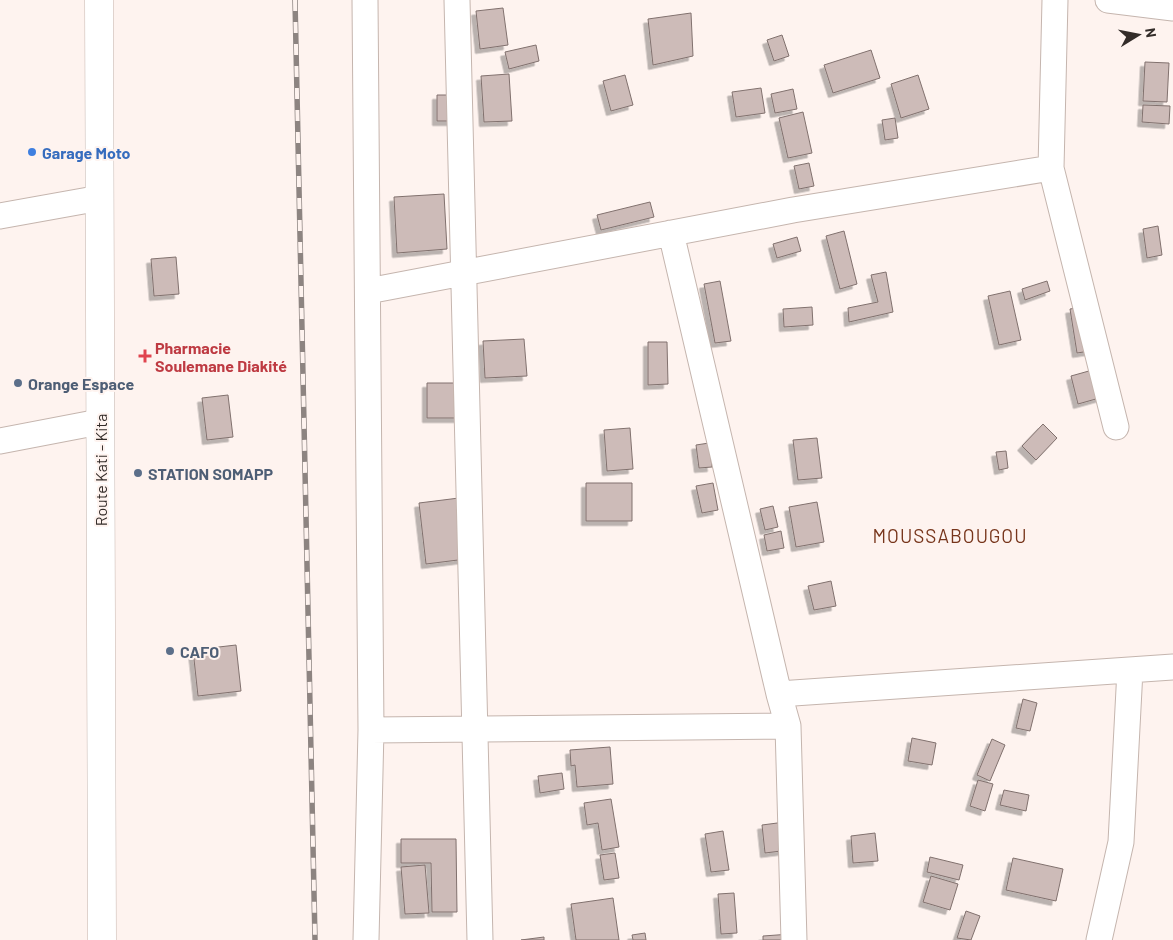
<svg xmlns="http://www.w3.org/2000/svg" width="1173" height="940" font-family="Barlow,sans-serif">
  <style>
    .building { fill: #cdbbb8; stroke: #81716e; filter: url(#shadow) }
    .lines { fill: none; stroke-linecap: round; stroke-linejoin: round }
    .street-casing { stroke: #c5b5ae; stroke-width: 27 }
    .primary-casing { stroke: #c5b5ae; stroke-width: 29 }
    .street { stroke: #fff; stroke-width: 25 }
    .primary { stroke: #fff; stroke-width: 28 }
    .rail-casing { stroke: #8d8481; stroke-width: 5.5 }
    .rail { stroke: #fef3ef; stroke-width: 4; stroke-dasharray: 11; stroke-linecap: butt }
    .shop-dot { fill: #3f7fe0; stroke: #fef3ef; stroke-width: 2 }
    .health-dot { fill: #e0444e; stroke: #fef3ef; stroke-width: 2 }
    .service-dot { fill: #5c6f8a; stroke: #fef3ef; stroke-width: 2 }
    .labels { text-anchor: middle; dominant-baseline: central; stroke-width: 4; stroke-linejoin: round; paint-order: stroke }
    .shop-label { font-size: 16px; font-weight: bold; fill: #366cbe; stroke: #fef3ef; text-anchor: start }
    .health-label { font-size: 16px; font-weight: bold; fill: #be3a42; stroke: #fef3ef; text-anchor: start }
    .service-label { font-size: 16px; font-weight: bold; fill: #4e5e75; stroke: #fef3ef; text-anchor: start }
    .street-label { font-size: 16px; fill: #332c29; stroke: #fef3ef }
    .quarter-label { font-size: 19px; letter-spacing: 1px; fill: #77351b; stroke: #fef3ef }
  </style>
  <defs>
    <filter id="shadow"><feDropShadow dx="-4.5" dy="4.5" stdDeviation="0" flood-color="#0004"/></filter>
  </defs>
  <rect width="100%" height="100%" fill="#fef3ef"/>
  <path class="building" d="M 503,8 L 508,45 L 480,49 L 476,11 Z
    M 691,13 L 693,56 L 653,65 L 648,19 Z
    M 782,35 L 789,56 L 774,61 L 767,40 Z
    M 536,45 L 539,61 L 509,69 L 505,52 Z
    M 871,50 L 880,78 L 833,93 L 824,65 Z
    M 1145,62 L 1169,63 L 1167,102 L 1143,101 Z
    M 509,74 L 512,121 L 484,122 L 481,76 Z
    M 625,75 L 633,105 L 611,111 L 603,81 Z
    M 918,75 L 929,109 L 901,118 L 891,84 Z
    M 761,88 L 765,113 L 736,117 L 732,92 Z
    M 793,89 L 797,109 L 775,113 L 771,94 Z
    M 437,95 L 454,95 L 453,121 L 437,121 Z
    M 1143,105 L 1170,106 L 1169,124 L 1142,122 Z
    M 803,112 L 812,153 L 788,158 L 779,118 Z
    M 895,118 L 898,138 L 885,140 L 882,120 Z
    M 809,163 L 814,186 L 799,189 L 794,166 Z
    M 444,194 L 447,249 L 397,253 L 394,197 Z
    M 650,202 L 654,217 L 601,230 L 597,215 Z
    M 1158,226 L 1162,255 L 1147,258 L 1143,229 Z
    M 844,231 L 857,284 L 840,289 L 826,236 Z
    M 797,237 L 801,251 L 777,258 L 773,244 Z
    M 176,257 L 179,294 L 154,296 L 151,259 Z
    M 886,272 L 893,312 L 849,322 L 848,308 L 878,302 L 871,275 Z
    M 720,281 L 731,341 L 715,343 L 704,284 Z
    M 1047,281 L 1050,291 L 1025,300 L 1022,289 Z
    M 1010,291 L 1021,340 L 999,345 L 988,296 Z
    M 812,307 L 813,325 L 784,327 L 783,309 Z
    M 1083,307 L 1090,351 L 1077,353 L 1070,309 Z
    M 524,339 L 527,376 L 485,378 L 483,341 Z
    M 648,342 L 667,342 L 668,384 L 648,385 Z
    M 1096,369 L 1103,397 L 1078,404 L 1071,376 Z
    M 427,383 L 458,383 L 459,418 L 427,418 Z
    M 228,395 L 233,437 L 207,440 L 202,398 Z
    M 1043,424 L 1057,438 L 1036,460 L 1022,446 Z
    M 630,428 L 633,469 L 607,471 L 604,430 Z
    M 817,438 L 822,478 L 798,480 L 793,440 Z
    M 709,443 L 712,467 L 699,468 L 696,445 Z
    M 1006,451 L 1008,468 L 999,470 L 996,452 Z
    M 586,483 L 632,483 L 632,521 L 586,521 Z
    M 713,483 L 718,510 L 702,513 L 696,486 Z
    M 459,498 L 466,559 L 426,564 L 419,503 Z
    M 817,502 L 824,542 L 796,547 L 789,507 Z
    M 773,506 L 778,527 L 765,530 L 760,509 Z
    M 781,531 L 784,548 L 767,551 L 764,535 Z
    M 831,581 L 836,606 L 814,610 L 808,586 Z
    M 236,645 L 241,691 L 198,696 L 193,650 Z
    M 1023,699 L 1037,703 L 1030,731 L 1016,728 Z
    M 912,738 L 936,743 L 932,765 L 908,761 Z
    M 992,739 L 1005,745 L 990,781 L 977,775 Z
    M 610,747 L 613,784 L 577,787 L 575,765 L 571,766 L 570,750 Z
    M 562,773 L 564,789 L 540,793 L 538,776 Z
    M 978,780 L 993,784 L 985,811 L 970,806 Z
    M 1004,790 L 1029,795 L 1026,811 L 1000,805 Z
    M 611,799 L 619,847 L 602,850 L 598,823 L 587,825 L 584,803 Z
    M 785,822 L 789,850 L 765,853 L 762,825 Z
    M 723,831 L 729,870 L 711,872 L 705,834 Z
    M 875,833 L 878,861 L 853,863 L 851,836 Z
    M 401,839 L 456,839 L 457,912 L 432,912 L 431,863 L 401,863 Z
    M 615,853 L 619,878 L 604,880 L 600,855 Z
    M 930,857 L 963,865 L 959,880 L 927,872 Z
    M 1013,858 L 1063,869 L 1056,901 L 1006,890 Z
    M 425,865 L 429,913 L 405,914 L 401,867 Z
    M 931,876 L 958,884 L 950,910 L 923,902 Z
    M 734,893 L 737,933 L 721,934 L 718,894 Z
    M 613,898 L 619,940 L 576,940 L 571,904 Z
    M 966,911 L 980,916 L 971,940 L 957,938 Z
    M 645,933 L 646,940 L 633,940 L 632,935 Z
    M 791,934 L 791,940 L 763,940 L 763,936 Z
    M 544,937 L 544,940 L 521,940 Z"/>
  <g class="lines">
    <defs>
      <path id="street" d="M 365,0 L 371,730 L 366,940
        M 457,0 L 480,940
        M 1055,0 L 1051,168 L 1116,427
        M 1108,0 L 1173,8
        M 0,216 L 100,198
        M 671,233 L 779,694 L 788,726 L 794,940
        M 368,291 L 793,210 L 1051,168
        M 0,441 L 99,422
        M 779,694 L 1173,667
        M 371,730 L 788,726
        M 1099,940 L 1121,842 L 1130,670"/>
      <path id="primary" d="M 99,0 L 102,940"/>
    </defs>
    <use href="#street" class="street-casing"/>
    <use href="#primary" class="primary-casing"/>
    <use href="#street" class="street"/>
    <use href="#primary" class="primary"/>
    <defs>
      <path id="rail" d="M 295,0 L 315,940"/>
    </defs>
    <use href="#rail" class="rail-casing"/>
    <use href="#rail" class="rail"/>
  </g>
  <circle class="shop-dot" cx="32" cy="152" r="5"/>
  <path class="health-dot" d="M142.5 348.5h5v5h5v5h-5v5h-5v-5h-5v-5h5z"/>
  <g class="service-dot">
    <circle cx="18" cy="383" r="5"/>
    <circle cx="138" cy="473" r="5"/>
    <circle cx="170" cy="651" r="5"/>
  </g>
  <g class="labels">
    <g class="shop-label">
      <text x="42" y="152">Garage Moto</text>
    </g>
    <g class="health-label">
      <text x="155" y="347">Pharmacie<tspan x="155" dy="18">Soulemane Diakité</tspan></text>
    </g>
    <g class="service-label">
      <text x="28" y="383">Orange Espace</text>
      <text x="148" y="473">STATION SOMAPP</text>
      <text x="180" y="651">CAFO</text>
    </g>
    <g class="street-label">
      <text transform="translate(100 470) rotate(-90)">Route Kati - Kita</text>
    </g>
    <g class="quarter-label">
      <text x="950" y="535">MOUSSABOUGOU</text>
    </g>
  </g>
  <g transform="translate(1138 35) rotate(80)" stroke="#fef3ef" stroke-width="4" paint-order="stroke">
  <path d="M0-4L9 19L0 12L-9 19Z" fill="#332c29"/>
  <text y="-8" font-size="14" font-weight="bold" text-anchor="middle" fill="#332c29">N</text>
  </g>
</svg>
